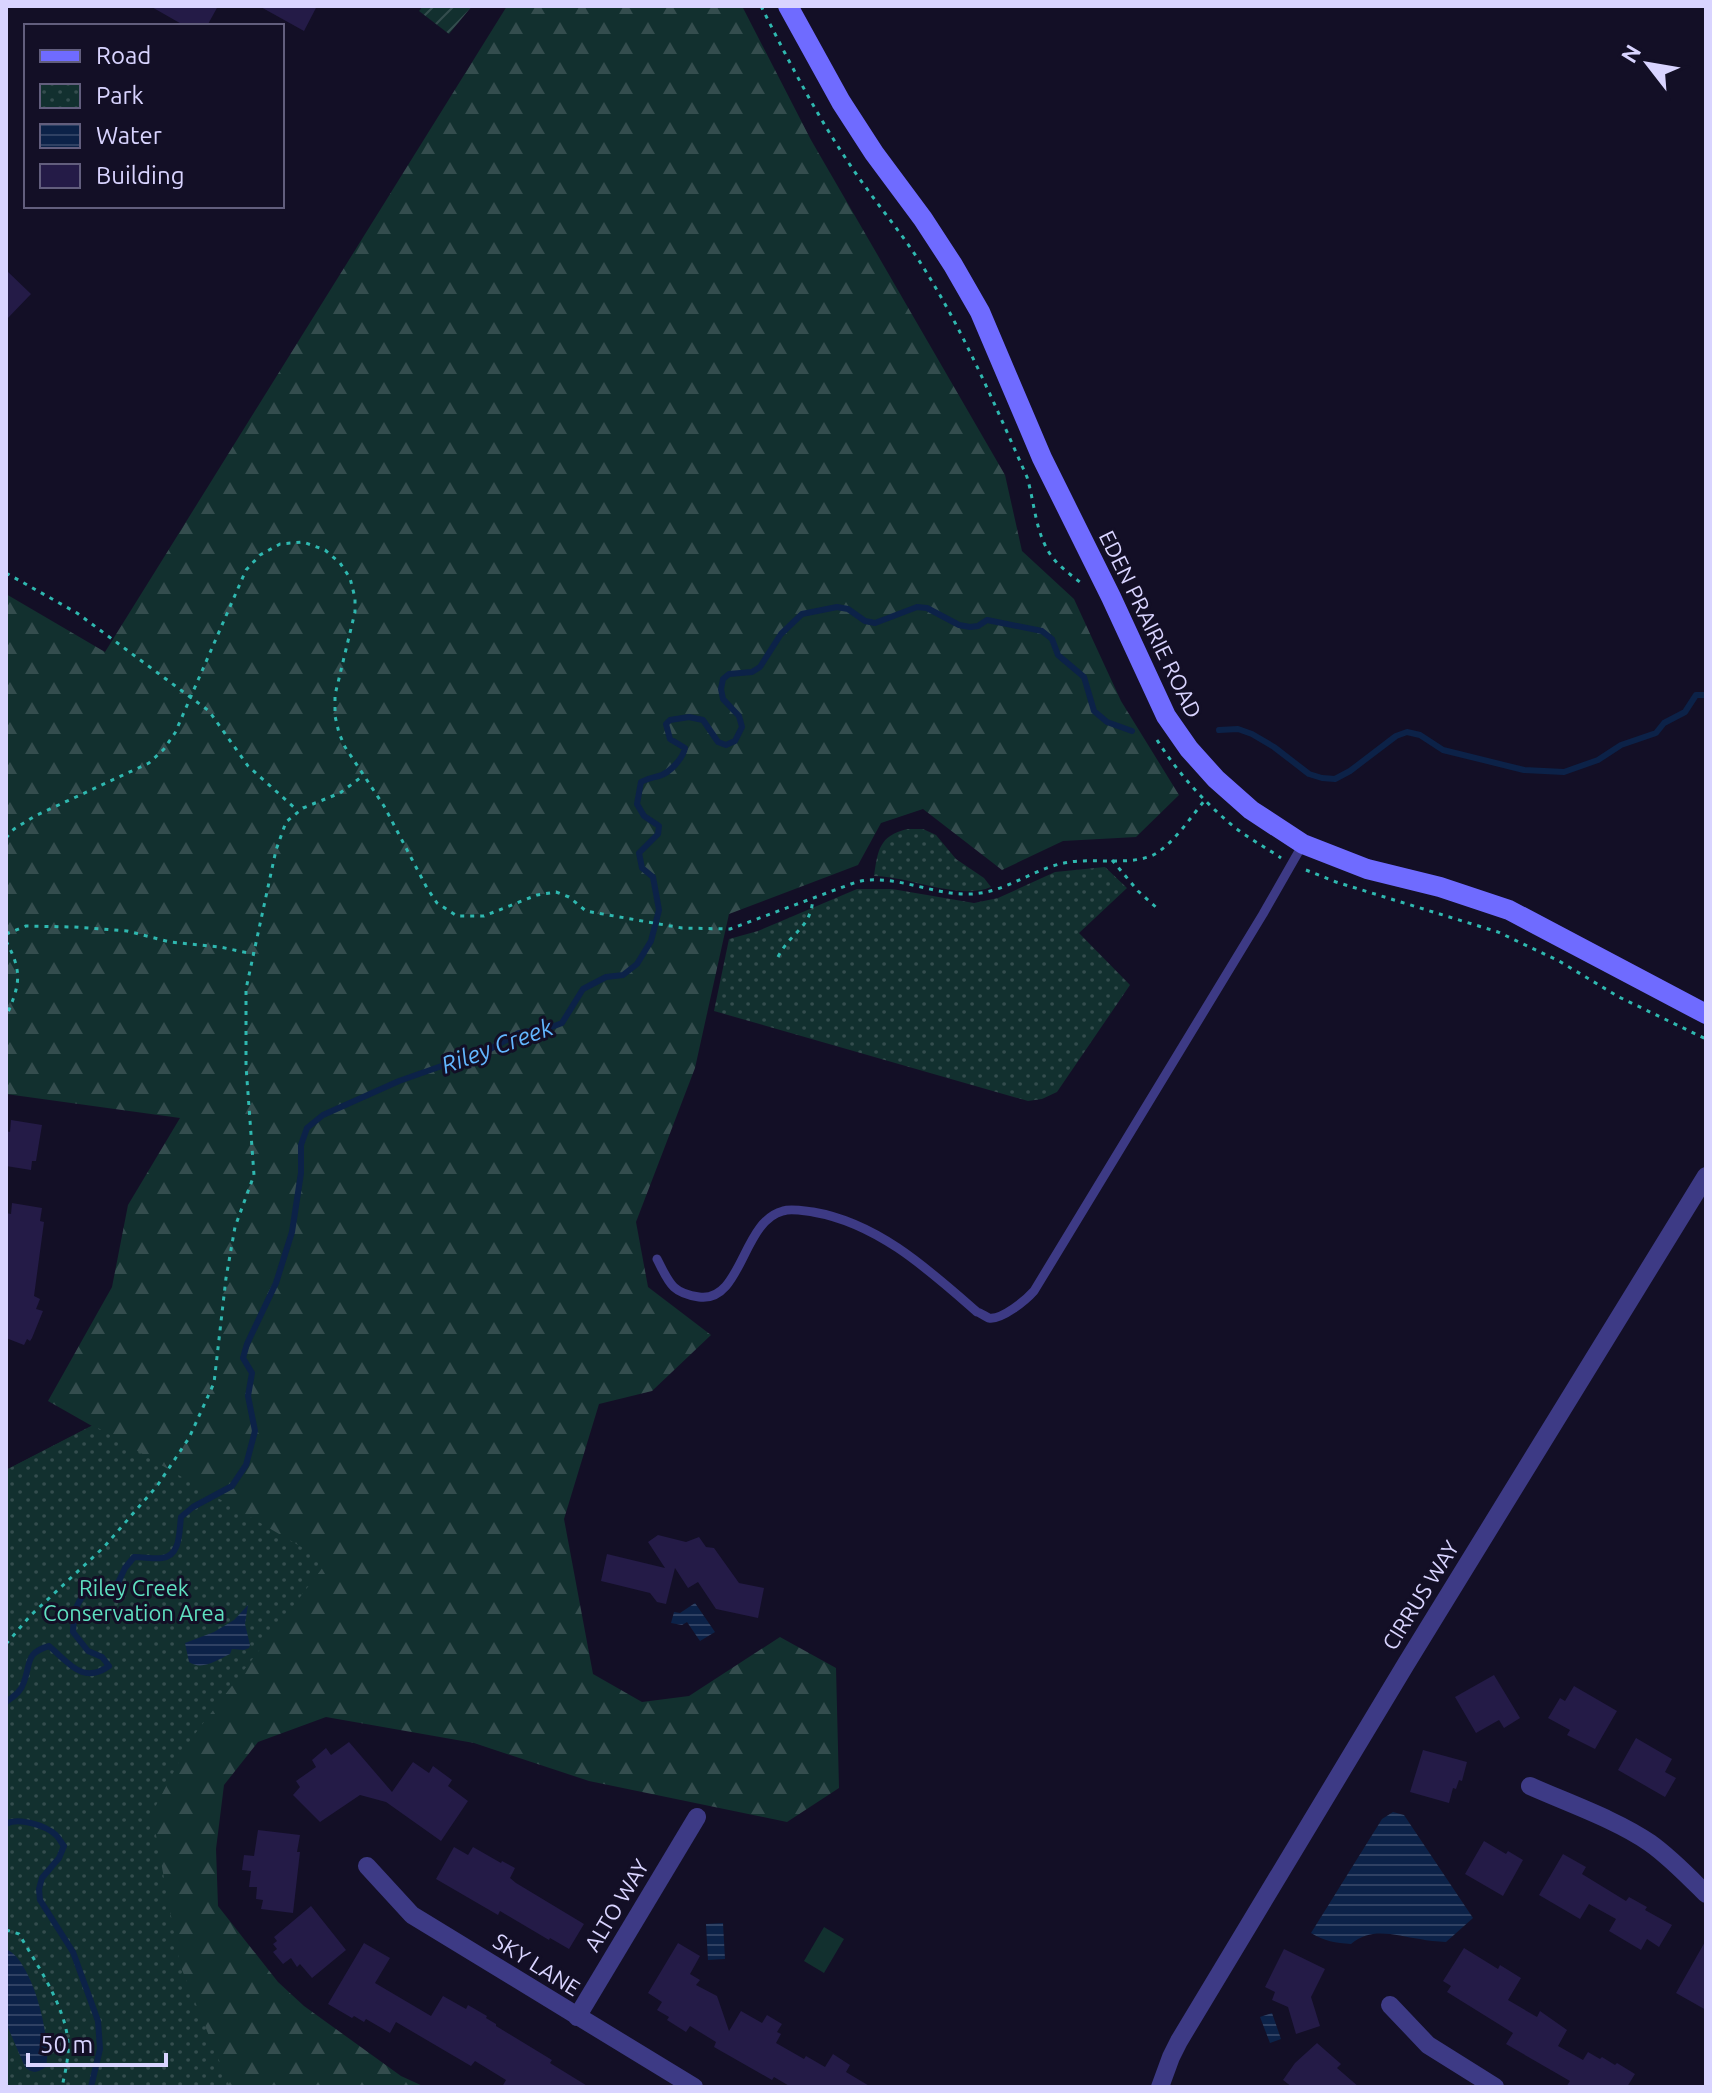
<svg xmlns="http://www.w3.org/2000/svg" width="1712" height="2093" font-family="Ubuntu,sans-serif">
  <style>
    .grass { fill: #12302f }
    .forest { fill: url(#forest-firs) }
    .park { fill: url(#park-dots) }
    .garden { fill: url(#garden-furrows) }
    .water { fill: url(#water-rules) }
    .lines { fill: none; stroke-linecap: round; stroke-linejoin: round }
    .stream { stroke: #0c2248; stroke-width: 6 }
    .building { fill: #241b47 }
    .path { stroke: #2fb8b0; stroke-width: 3; stroke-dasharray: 4 6; stroke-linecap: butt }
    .lane { stroke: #3d3a85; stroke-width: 9 }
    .street { stroke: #3d3a85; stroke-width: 18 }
    .secondary { stroke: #6f6bff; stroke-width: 20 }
    .labels { text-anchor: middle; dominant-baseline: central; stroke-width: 6; stroke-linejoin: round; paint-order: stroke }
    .street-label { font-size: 22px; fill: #d9d4ff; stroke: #130f26 }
    .park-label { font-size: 22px; fill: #5fe0c0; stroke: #130f26 }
    .water-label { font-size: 24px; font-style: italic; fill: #62b6ff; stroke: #130f26 }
  </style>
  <defs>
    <pattern id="forest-firs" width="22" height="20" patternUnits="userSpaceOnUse" patternTransform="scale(2)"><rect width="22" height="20" fill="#12302f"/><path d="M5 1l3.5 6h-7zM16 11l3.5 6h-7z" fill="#344d4e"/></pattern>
    <pattern id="park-dots" width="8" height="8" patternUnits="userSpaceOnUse" patternTransform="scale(2)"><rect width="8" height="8" fill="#12302f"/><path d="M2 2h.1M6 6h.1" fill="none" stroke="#344d4e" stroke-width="1.8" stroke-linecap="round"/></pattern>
    <pattern id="garden-furrows" width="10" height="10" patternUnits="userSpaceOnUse" patternTransform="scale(2)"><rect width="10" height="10" fill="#12302f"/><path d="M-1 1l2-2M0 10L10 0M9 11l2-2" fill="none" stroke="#344d4e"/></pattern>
    <pattern id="water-rules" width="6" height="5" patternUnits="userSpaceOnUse" patternTransform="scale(2)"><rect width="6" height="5" fill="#0c2248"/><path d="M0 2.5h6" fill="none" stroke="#2f4163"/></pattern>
  </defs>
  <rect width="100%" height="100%" fill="#130f26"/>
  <path class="grass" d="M 824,1927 L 844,1939 L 824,1973 L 804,1961 Z"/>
  <path class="forest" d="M 507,6 L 742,6 L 811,140 L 1005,475 L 1022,551 L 1074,599 L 1121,701 L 1179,795 L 1136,837 L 1063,841 L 1002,870 L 923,809 L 881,823 L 858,865 L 729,914 L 695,1068 L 636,1222 L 648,1287 L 711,1335 L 652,1391 L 599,1404 L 564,1519 L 593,1674 L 642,1702 L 689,1696 L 780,1637 L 836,1668 L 839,1788 L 787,1822 L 589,1781 L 474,1743 L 326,1717 L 258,1742 L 224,1785 L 216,1849 L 218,1906 L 278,1982 L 304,2006 L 401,2076 L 425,2087 L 6,2087 L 6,1470 L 92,1426 L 48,1401 L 112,1287 L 128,1205 L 180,1118 L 6,1094 L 6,594 L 105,652 Z"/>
  <path class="park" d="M 907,829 L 923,829 L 936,835 L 956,859 L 984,878 L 991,887 C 959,901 909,876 874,876 C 878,850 879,836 907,829 Z
    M 1105,867 L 1127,888 L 1079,933 L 1130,985 L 1057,1092 L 1042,1099 L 1028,1101 L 714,1011 L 729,939 L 758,931 L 857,889 L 892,889 L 974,903 L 998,898 L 1055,872 Z
    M 93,1425 L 327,1562 L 191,1739 L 152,1813 L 180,1965 L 230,2087 L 6,2087 L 6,1470 Z"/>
  <path class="garden" d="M 423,6 L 472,6 L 449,34 L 419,11 Z"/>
  <path class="water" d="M 695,1603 L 715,1632 L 700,1641 L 687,1622 L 682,1625 L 671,1623 L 674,1612 L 680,1613 Z
    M 248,1605 L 245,1624 L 250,1645 L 249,1648 L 244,1650 L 232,1649 L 230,1654 C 217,1660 202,1671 189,1662 L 185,1643 L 214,1632 L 234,1620 Z
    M 1393,1812 L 1404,1815 L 1473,1918 L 1446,1942 C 1437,1941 1428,1941 1420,1939 C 1396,1936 1372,1926 1351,1944 C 1336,1943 1324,1941 1311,1933 L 1382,1819 Z
    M 723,1923 L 725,1959 L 708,1960 L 706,1924 Z
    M 6,1949 C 33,1960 52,2041 46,2067 C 37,2073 33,2074 25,2067 L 6,2023 Z
    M 1272,2013 L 1281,2039 L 1270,2043 L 1260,2017 Z"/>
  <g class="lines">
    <path class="stream" d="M 1219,730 L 1238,729 L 1252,734 L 1274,747 L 1309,774 L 1322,778 L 1335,779 L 1350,771 L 1396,736 L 1407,732 L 1420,735 L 1443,750 L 1524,770 L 1564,772 L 1598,760 L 1621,745 L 1656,733 L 1664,723 L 1685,712 L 1696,695 L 1706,695
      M 6,1702 C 14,1696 21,1692 24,1682 C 31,1663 25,1653 49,1646 C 69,1663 83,1685 109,1666 L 102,1657 L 88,1651 L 73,1632 C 74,1610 76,1601 92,1586 L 109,1588 L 117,1585 L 125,1568 L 134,1557 C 144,1557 154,1559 162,1558 C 181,1556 179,1531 181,1517 L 193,1507 L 232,1486 L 246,1465 L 255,1431 L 248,1396 L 252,1373 L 243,1358 L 247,1344 L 276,1283 L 292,1232 L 301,1173 L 301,1145 L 307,1128 L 323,1115 L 399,1081 L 490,1049 L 519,1033 L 549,1028 L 562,1023 L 583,989 L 606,977 L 623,975 L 637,964 L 651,941 L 659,910 L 653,877 L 642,868 L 639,853 L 658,834 L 659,826 L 644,816 L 637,804 L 641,782 C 648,778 651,778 659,776 C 670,773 683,758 685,748 L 670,739 L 666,724 L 670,720 L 689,717 L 703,720 L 718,742 L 726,745 L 735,741 L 742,727 L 739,716 L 723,699 L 721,689 L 723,679 L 729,674 L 752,672 L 760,667 L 781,634 L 802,614 L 837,607 L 848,609 L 865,621 L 875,623 L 917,607 L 927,608 L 959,625 L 970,627 L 978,626 L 987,620 L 1042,631 L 1052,639 L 1058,655 L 1084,677 L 1094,711 L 1107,722 L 1132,731
      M 6,1824 C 18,1817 45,1825 56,1835 C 59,1838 61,1842 64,1846 L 59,1858 L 42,1878 L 39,1889 L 40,1900 L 73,1952 L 98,2021 L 100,2049 L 91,2087"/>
  </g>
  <path class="building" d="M 150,6 L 218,6 L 207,26 L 185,26 Z
    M 259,6 L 317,6 L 304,31 Z
    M 6,270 L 31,294 L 6,320 Z
    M 11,1120 L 42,1125 L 36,1161 L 32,1161 L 31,1170 L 6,1166 L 6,1131 L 10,1132 Z
    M 12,1203 L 42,1208 L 40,1221 L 44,1222 L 34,1296 L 40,1299 L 36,1309 L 43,1311 L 32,1338 L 30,1341 L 27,1339 L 24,1345 L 6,1338 L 6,1213 L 11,1214 Z
    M 658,1535 L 686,1542 L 699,1537 L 706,1547 L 714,1548 L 739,1583 L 764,1588 L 758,1618 L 716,1609 L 698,1582 L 688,1588 L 675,1568 L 666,1604 L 657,1602 L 650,1593 L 601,1581 L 607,1554 L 665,1568 L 648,1542 Z
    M 1494,1675 L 1520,1718 L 1504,1728 L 1499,1720 L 1476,1733 L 1455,1697 Z
    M 1574,1686 L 1617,1711 L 1595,1749 L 1567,1735 L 1570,1730 L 1548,1718 L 1560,1698 L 1565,1701 Z
    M 1636,1738 L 1672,1759 L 1665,1772 L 1676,1778 L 1665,1797 L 1618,1770 Z
    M 349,1742 L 392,1792 L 413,1762 L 429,1773 L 433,1766 L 452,1780 L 448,1786 L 468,1801 L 441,1841 L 386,1802 L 360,1795 L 320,1822 L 293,1795 L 300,1787 L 296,1781 L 316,1767 L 312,1760 L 326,1748 L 331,1755 Z
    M 1423,1750 L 1467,1762 L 1462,1781 L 1459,1780 L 1456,1789 L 1453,1788 L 1449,1803 L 1410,1792 Z
    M 258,1830 L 300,1835 L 297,1852 L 300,1852 L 293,1913 L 261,1909 L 263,1900 L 256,1899 L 257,1887 L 249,1887 L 251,1871 L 242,1870 L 244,1855 L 254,1856 Z
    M 1484,1841 L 1506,1854 L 1508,1851 L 1523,1860 L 1503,1896 L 1465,1874 Z
    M 454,1847 L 468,1855 L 473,1847 L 501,1863 L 502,1861 L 515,1868 L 510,1878 L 516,1883 L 584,1924 L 569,1949 L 550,1938 L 549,1940 L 500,1911 L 498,1915 L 436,1879 Z
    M 1563,1854 L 1586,1867 L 1582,1874 L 1626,1901 L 1629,1897 L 1647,1907 L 1645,1910 L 1672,1925 L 1659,1947 L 1647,1939 L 1641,1950 L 1609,1931 L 1616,1919 L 1589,1904 L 1580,1919 L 1539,1895 Z
    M 311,1906 L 346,1950 L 312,1978 L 300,1964 L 297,1967 L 291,1958 L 283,1964 L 273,1952 L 277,1949 L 273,1944 L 277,1941 L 274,1937 Z
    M 1706,1940 L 1706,2010 L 1676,1993 Z
    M 364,1943 L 390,1958 L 375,1983 L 431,2016 L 443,1996 L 466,2009 L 468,2005 L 487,2016 L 486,2018 L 496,2024 L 496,2026 L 552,2060 L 550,2063 L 589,2087 L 502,2087 L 506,2080 L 475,2061 L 471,2066 L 396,2022 L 390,2033 L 366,2019 L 364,2022 L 354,2016 L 352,2018 L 328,2004 Z
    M 678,1943 L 700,1956 L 690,1974 L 700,1980 L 696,1985 L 717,1996 L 729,2031 L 741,2011 L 762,2023 L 767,2015 L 782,2024 L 777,2032 L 781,2034 L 776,2043 L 804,2059 L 806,2056 L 825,2067 L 833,2054 L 850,2065 L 846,2072 L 871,2087 L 791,2087 L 774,2077 L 772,2080 L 714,2047 L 716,2042 L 690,2026 L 686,2032 L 667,2020 L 669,2017 L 657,2010 L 662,2002 L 648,1993 Z
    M 1464,1948 L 1498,1969 L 1500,1965 L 1521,1978 L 1508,2000 L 1537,2017 L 1540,2011 L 1567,2030 L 1558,2046 L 1583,2060 L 1588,2052 L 1600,2059 L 1602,2057 L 1615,2065 L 1617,2063 L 1635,2074 L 1627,2087 L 1566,2087 L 1570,2081 L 1506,2044 L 1513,2033 L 1447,1992 L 1451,1986 L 1443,1981 Z
    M 1284,1949 L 1325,1969 L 1311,1997 L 1320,2026 L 1296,2034 L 1288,2007 L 1272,2000 L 1275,1992 L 1265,1987 Z
    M 1317,2043 L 1341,2064 L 1337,2068 L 1359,2087 L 1292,2087 L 1283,2080 L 1295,2063 Z"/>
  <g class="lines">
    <path class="path" d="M 761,6 C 790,64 820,122 857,175 C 877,204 899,230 918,259 C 962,327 994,403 1027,477 C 1035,504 1035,533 1052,557 C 1060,567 1071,575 1081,583
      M 6,573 L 77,613 L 209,711 L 248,766 L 297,810
      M 1157,740 C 1178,773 1203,801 1233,826 C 1248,838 1265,847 1281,858
      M 6,838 L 14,829 L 35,816 L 149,763 L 164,749 L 175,733 L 246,570 L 260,555 L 280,544 L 303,542 L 325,550 L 340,563 L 350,578 L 355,598 L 355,612 L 335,695 L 335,716 L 339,733 L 345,747 L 384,806 L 427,888 L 437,903 L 457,916 L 484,916 L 537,895 L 556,892 L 569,897 L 586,911 L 682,928 L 730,929 L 851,884 C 857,882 863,880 869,880 C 902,878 934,894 966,894 C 1005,895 1033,867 1070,862 C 1096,858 1133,866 1155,854 C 1175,842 1190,818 1205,800
      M 1112,860 L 1138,891 L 1158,909
      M 1306,870 L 1336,882 L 1498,932 L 1559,961 L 1619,997 L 1706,1039
      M 6,934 L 26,926 L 74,927 L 127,931 L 170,942 L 220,947 L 253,954
      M 6,941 C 23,973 20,984 6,1017
      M 778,957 C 791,931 810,930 813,899
      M 6,1644 L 31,1615 L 104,1547 L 157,1486 L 189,1438 L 214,1383 L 226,1278 L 235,1227 L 254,1175 L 246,1066 L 246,989 L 276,850 L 286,822 L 303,808 L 340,793 L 364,775
      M 6,1930 L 19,1934 C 37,1965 66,2007 68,2043 C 69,2057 65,2073 62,2087"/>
    <path class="lane" d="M 657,1259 C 669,1282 671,1293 699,1297 C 742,1303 742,1221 783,1211 C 791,1208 804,1211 813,1212 C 878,1223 929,1270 977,1312 C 979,1312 988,1318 989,1318 C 1002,1320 1026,1300 1034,1291 L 1263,914 L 1303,844"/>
    <path class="street" d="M 1530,1786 C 1568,1803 1617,1820 1650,1843 C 1671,1858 1688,1876 1706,1894
      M 367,1866 L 412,1915 L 694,2087
      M 1390,2005 L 1428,2045 L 1495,2087
      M 577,2017 L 697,1817
      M 1160,2087 L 1171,2057 L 1179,2041 L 1406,1664 L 1706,1176"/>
    <path class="secondary" d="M 788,6 L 841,102 L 874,153 L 923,219 L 953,265 L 980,312 L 1042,458 L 1111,597 L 1166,716 L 1189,749 L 1216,779 L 1251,810 L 1303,844 L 1367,869 L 1440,887 L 1509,910 L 1706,1014"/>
  </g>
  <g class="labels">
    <g class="street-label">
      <text transform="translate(1151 624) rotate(64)">EDEN PRAIRIE ROAD</text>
      <text transform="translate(1420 1595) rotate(-58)">CIRRUS WAY</text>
      <text transform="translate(616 1905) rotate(-59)">ALTO WAY</text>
      <text transform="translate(537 1964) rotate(32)">SKY LANE</text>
    </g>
    <g class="park-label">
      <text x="134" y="1587">Riley Creek<tspan x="134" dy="25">Conservation Area</tspan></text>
    </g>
    <g class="water-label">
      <text transform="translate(497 1046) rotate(-20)">Riley Creek</text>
    </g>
  </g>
  <rect width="1712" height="2093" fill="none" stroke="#d9d4ff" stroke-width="16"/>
  <rect x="24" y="24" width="260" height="184" fill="#130f26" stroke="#625e7d" stroke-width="2"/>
  <rect x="40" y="50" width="40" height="12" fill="#6f6bff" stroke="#625e7d" stroke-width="2"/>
  <text x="96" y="64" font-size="24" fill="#d9d4ff">Road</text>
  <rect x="40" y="84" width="40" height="24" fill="url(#park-dots)" stroke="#625e7d" stroke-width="2"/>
  <text x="96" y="104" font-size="24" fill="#d9d4ff">Park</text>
  <rect x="40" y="124" width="40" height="24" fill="url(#water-rules)" stroke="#625e7d" stroke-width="2"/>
  <text x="96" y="144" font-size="24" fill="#d9d4ff">Water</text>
  <rect x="40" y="164" width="40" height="24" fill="#241b47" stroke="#625e7d" stroke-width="2"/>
  <text x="96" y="184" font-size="24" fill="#d9d4ff">Building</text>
  <g transform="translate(1648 64) rotate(301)" stroke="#130f26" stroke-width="6" paint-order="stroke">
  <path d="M0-6L14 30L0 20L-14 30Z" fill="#d9d4ff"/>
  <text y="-12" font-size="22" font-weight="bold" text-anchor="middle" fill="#d9d4ff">N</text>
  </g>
  <path d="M28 2053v12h138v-12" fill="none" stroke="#d9d4ff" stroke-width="4"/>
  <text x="40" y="2053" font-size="24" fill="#d9d4ff" stroke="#130f26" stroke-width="6" paint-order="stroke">50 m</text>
</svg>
